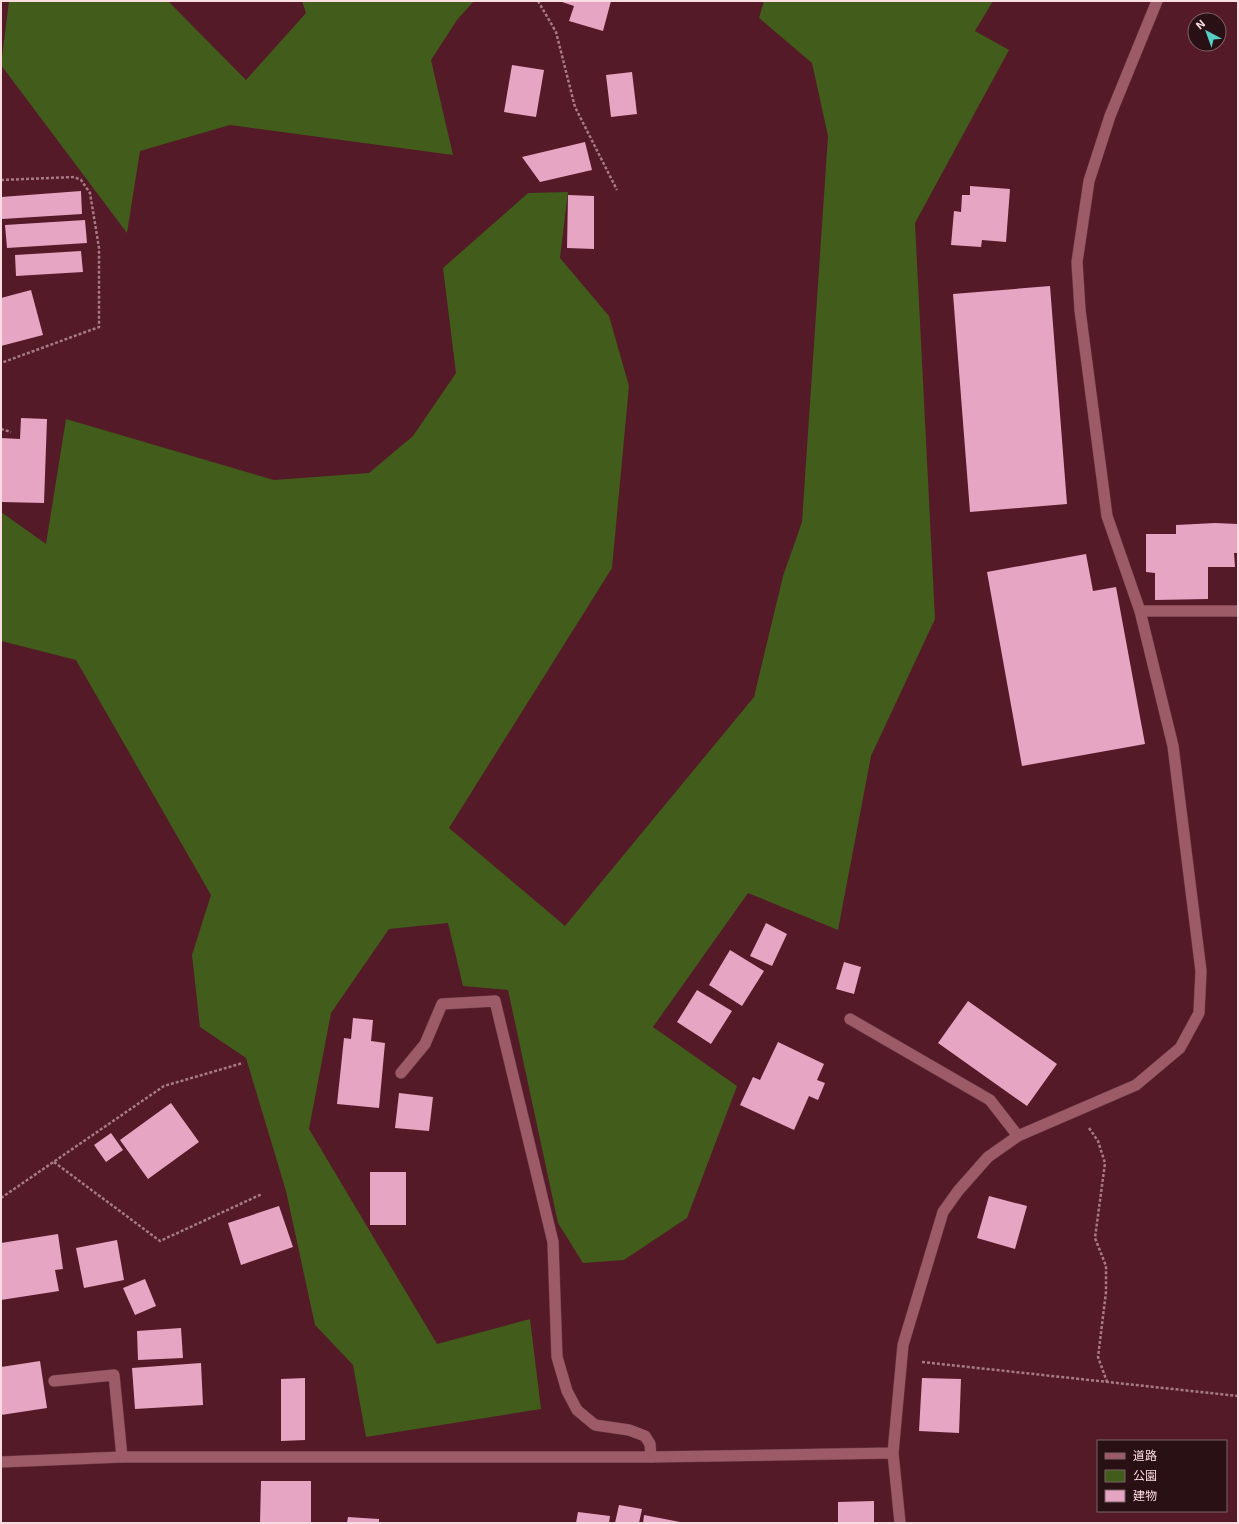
<svg xmlns="http://www.w3.org/2000/svg" width="1239" height="1524" font-family="'Exo 2','Noto Sans JP',sans-serif">
  <style>
    .green { fill: #415c1b }
    .building { fill: #e6a5c3 }
    .lines { fill: none; stroke-linecap: round; stroke-linejoin: round }
    .service-casing { stroke: #693946; stroke-width: 12 }
    .minor-casing { stroke: #693946; stroke-width: 12 }
    .path { stroke: #a77b83; stroke-width: 2.5; stroke-dasharray: 3 2; stroke-linecap: butt }
    .service { stroke: #9c5b66; stroke-width: 11 }
    .minor { stroke: #9c5b66; stroke-width: 11 }
  </style>
  <rect width="100%" height="100%" fill="#541a27"/>
  <path class="green" d="M 9,1 L 168,1 L 246,80 L 306,13 L 302,1 L 474,1 L 457,20 L 431,60 L 453,155 L 230,125 L 140,151 L 127,233 L 1,65 Z
    M 764,1 L 993,1 L 975,31 L 1009,50 L 915,223 L 935,619 L 871,756 L 838,930 L 748,893 L 653,1027 L 737,1086 L 687,1218 L 624,1260 L 583,1263 L 558,1223 L 508,990 L 463,986 L 448,923 L 389,929 L 331,1013 L 309,1129 L 437,1344 L 530,1319 L 541,1409 L 366,1437 L 353,1365 L 315,1325 L 286,1191 L 246,1058 L 200,1027 L 192,955 L 211,895 L 76,660 L 1,641 L 1,512 L 46,544 L 66,419 L 274,480 L 369,473 L 413,436 L 456,373 L 443,268 L 528,193 L 568,192 L 560,258 L 609,316 L 629,386 L 612,568 L 449,828 L 565,926 L 754,697 L 783,576 L 802,522 L 828,136 L 812,63 L 759,18 Z"/>
  <path class="building" d="M 559,1 L 611,1 L 603,31 L 569,21 L 574,6 Z
    M 512,65 L 544,70 L 536,117 L 504,112 Z
    M 632,72 L 637,114 L 611,117 L 606,75 Z
    M 585,142 L 592,170 L 540,182 L 522,157 Z
    M 970,186 L 1010,189 L 1006,242 L 982,240 L 981,247 L 951,245 L 954,211 L 961,212 L 962,195 L 970,195 Z
    M 81,191 L 82,214 L 2,219 L 1,197 Z
    M 568,195 L 594,196 L 594,249 L 567,248 Z
    M 85,220 L 87,243 L 7,248 L 5,225 Z
    M 81,251 L 83,272 L 16,276 L 15,255 Z
    M 1050,286 L 1067,504 L 970,512 L 953,294 Z
    M 31,290 L 43,335 L 1,346 L 1,298 Z
    M 21,418 L 47,419 L 44,503 L 1,502 L 1,438 L 20,439 Z
    M 1215,523 L 1238,524 L 1238,553 L 1234,553 L 1235,567 L 1208,567 L 1208,599 L 1155,600 L 1155,573 L 1146,572 L 1146,534 L 1176,534 L 1176,525 Z
    M 1086,554 L 1093,591 L 1116,587 L 1145,744 L 1022,766 L 987,572 Z
    M 766,923 L 787,934 L 772,966 L 750,956 Z
    M 730,950 L 764,971 L 742,1006 L 709,985 Z
    M 844,962 L 861,967 L 854,994 L 836,989 Z
    M 697,990 L 732,1011 L 711,1044 L 677,1022 Z
    M 968,1001 L 1057,1064 L 1027,1106 L 938,1043 Z
    M 353,1018 L 373,1020 L 371,1041 L 385,1043 L 379,1108 L 337,1104 L 344,1038 L 351,1039 Z
    M 778,1042 L 824,1064 L 817,1080 L 825,1083 L 818,1100 L 809,1096 L 794,1130 L 740,1105 L 753,1077 L 760,1080 Z
    M 399,1093 L 433,1097 L 429,1131 L 395,1128 Z
    M 171,1103 L 199,1142 L 148,1179 L 120,1140 Z
    M 111,1133 L 123,1150 L 106,1162 L 94,1145 Z
    M 370,1172 L 406,1172 L 406,1225 L 370,1225 Z
    M 989,1196 L 1027,1206 L 1015,1249 L 977,1238 Z
    M 279,1206 L 293,1247 L 241,1265 L 228,1223 Z
    M 58,1234 L 63,1269 L 55,1270 L 59,1291 L 1,1300 L 1,1243 Z
    M 117,1240 L 124,1280 L 84,1288 L 76,1248 Z
    M 145,1279 L 156,1306 L 135,1315 L 123,1288 Z
    M 181,1328 L 183,1358 L 138,1360 L 137,1331 Z
    M 40,1361 L 47,1408 L 1,1415 L 1,1367 Z
    M 201,1363 L 203,1405 L 135,1409 L 132,1368 Z
    M 305,1378 L 305,1440 L 281,1441 L 281,1379 Z
    M 922,1378 L 961,1379 L 959,1433 L 919,1431 Z
    M 261,1481 L 311,1481 L 311,1523 L 260,1523 Z
    M 874,1501 L 874,1523 L 838,1523 L 838,1502 Z
    M 619,1505 L 642,1509 L 639,1523 L 615,1523 Z
    M 578,1512 L 610,1516 L 609,1523 L 576,1523 Z
    M 644,1515 L 680,1522 L 680,1523 L 643,1523 Z
    M 348,1517 L 379,1519 L 379,1523 L 347,1523 Z"/>
  <g class="lines">
    <defs>
      <path id="service" d="M 1140,611 L 1238,611
        M 850,1019 L 990,1100 L 1018,1136
        M 401,1073 L 425,1044 L 442,1004 L 495,1001 L 553,1242 L 557,1357 L 567,1391 L 577,1410 L 595,1425 L 629,1430 L 645,1436 L 650,1444 L 651,1457
        M 54,1381 L 114,1375 L 122,1457"/>
      <path id="minor" d="M 1,1462 L 122,1457 L 651,1457 L 893,1453
        M 900,1523 L 893,1453 L 903,1345 L 943,1212 L 958,1191 L 988,1157 L 1018,1136 L 1136,1085 L 1180,1048 L 1199,1013 L 1201,971 L 1173,746 L 1140,611 L 1107,516 L 1080,310 L 1077,262 L 1089,181 L 1110,116 L 1157,1"/>
    </defs>
    <use href="#service" class="service-casing"/>
    <use href="#minor" class="minor-casing"/>
    <path class="path" d="M 538,1 L 556,32 L 575,107 L 617,190
      M 1,180 L 74,177 L 81,180 L 90,193 L 99,248 L 99,327 L 1,363
      M 1,429 L 11,432
      M 1089,1128 L 1098,1141 L 1105,1163 L 1095,1238 L 1106,1266 L 1106,1292 L 1098,1357 L 1107,1382
      M 54,1162 L 160,1241 L 262,1194
      M 1,1198 L 164,1086 L 243,1063
      M 922,1362 L 1238,1396"/>
    <use href="#service" class="service"/>
    <use href="#minor" class="minor"/>
  </g>
  <rect width="1239" height="1524" fill="none" stroke="#fbdce0" stroke-width="4"/>
  <rect x="1097" y="1440" width="130" height="72" fill="#291015" stroke="#7d6266"/>
  <rect x="1105" y="1453" width="20" height="6" fill="#9c5b66" stroke="#7d6266"/>
  <text x="1133" y="1460" font-size="12" fill="#fbdce0">道路</text>
  <rect x="1105" y="1470" width="20" height="12" fill="#415c1b" stroke="#7d6266"/>
  <text x="1133" y="1480" font-size="12" fill="#fbdce0">公園</text>
  <rect x="1105" y="1490" width="20" height="12" fill="#e6a5c3" stroke="#7d6266"/>
  <text x="1133" y="1500" font-size="12" fill="#fbdce0">建物</text>
  <g transform="translate(1207 32) rotate(319)"><circle r="19" fill="#291015" stroke="#7d6266"/>
  <path d="M0-3L7 15L0 10L-7 15Z" fill="#55cec6"/>
  <text y="-6" font-size="11" font-weight="bold" text-anchor="middle" fill="#fbdce0">N</text>
  </g>
</svg>
